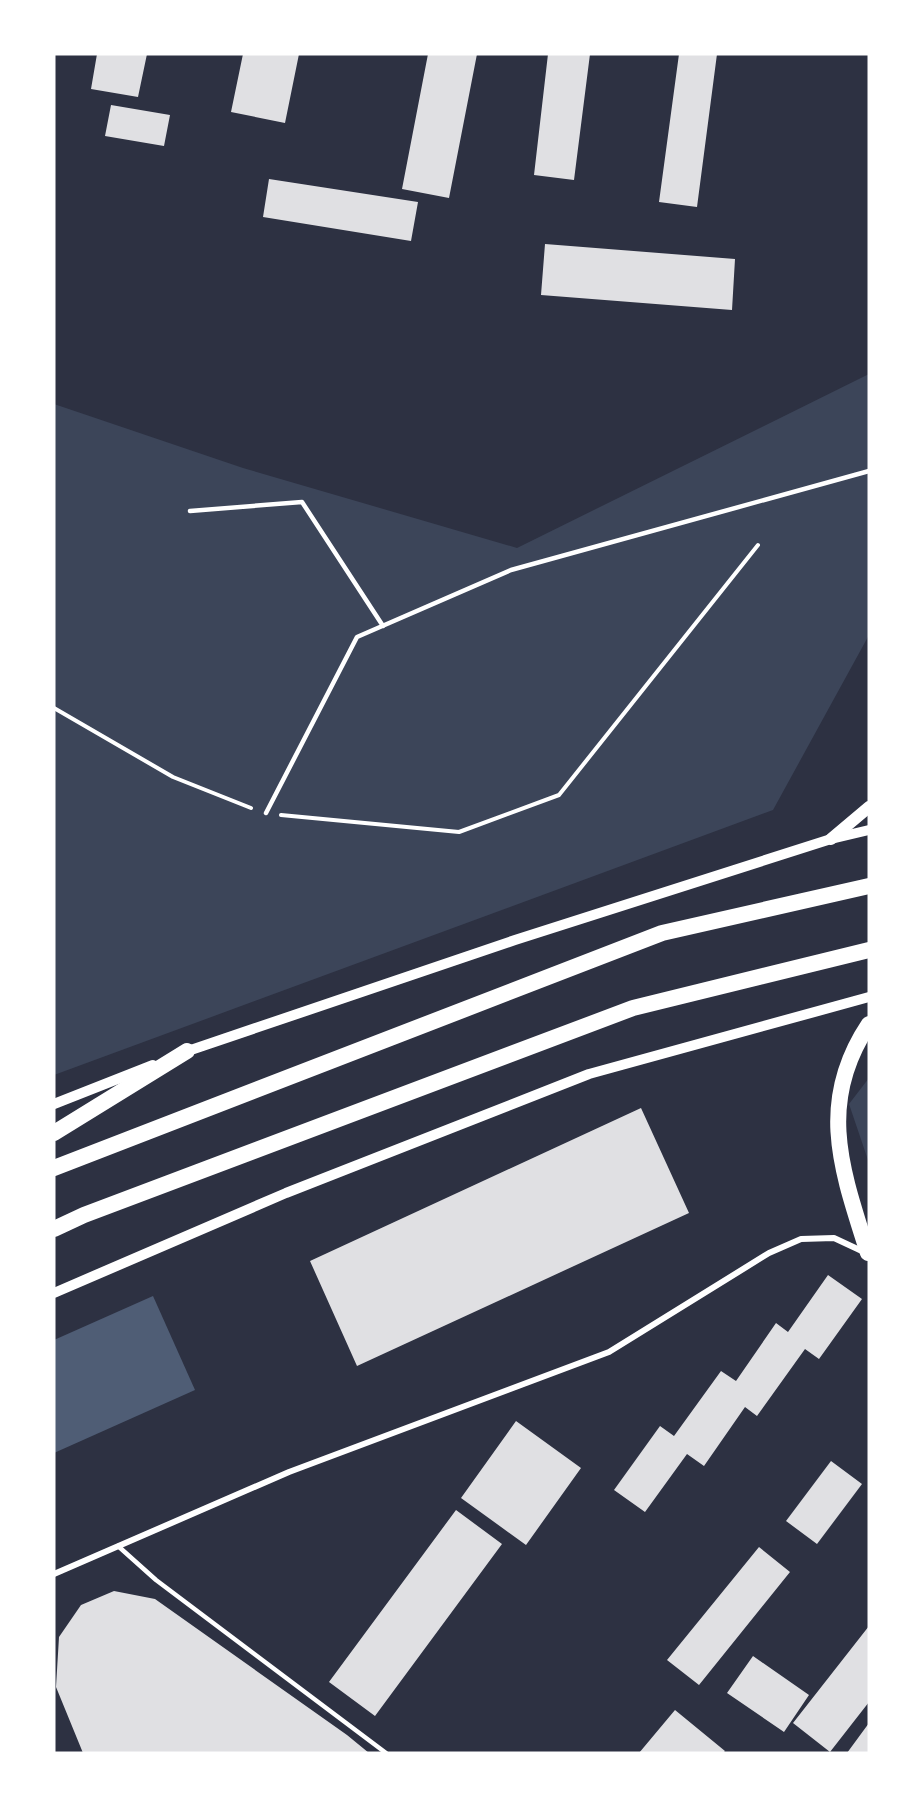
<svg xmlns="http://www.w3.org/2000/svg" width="923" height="1807" font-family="Poppins,sans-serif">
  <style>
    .green { fill: #3c4559 }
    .water { fill: #4f5d75 }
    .building { fill: #e0e0e3 }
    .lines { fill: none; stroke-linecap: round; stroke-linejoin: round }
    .path { stroke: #fff; stroke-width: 4 }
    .service { stroke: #fff; stroke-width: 4.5 }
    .minor { stroke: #fff; stroke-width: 6 }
    .tertiary { stroke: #fff; stroke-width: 10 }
    .secondary { stroke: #fff; stroke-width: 12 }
    .trunk { stroke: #fff; stroke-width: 16 }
  </style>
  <rect width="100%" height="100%" fill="#2d3142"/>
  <path class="green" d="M 869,374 L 869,635 L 773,810 L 54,1075 L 54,404 L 243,468 L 517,548 Z
    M 869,1078 L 869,1163 L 849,1104 Z"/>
  <path class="water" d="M 153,1296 L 195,1390 L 54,1453 L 54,1340 Z"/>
  <path class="building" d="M 97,54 L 147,54 L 138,97 L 91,89 Z
    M 243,54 L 299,54 L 285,123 L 231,112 Z
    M 428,54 L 477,54 L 449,198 L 402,189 Z
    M 548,54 L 590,54 L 574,180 L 534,175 Z
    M 679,54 L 717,54 L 697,207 L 659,202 Z
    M 111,105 L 170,115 L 164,146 L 105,136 Z
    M 269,179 L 418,202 L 411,241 L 263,217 Z
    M 545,244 L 735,259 L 732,310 L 541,295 Z
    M 641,1108 L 689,1213 L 357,1366 L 310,1261 Z
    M 828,1275 L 862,1299 L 819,1359 L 805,1349 L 757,1416 L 745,1407 L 704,1466 L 687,1454 L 645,1512 L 614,1490 L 660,1426 L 674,1436 L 721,1371 L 736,1381 L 776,1323 L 788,1332 Z
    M 516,1421 L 581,1468 L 526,1545 L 461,1498 Z
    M 831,1461 L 862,1484 L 817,1544 L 786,1521 Z
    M 456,1510 L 502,1544 L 375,1716 L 329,1682 Z
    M 759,1547 L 790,1572 L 699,1685 L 667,1660 Z
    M 114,1591 L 155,1599 L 347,1735 L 369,1753 L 83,1753 L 56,1687 L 59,1637 L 81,1605 Z
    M 869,1626 L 869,1702 L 830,1752 L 793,1723 Z
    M 753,1656 L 809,1695 L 784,1732 L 727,1693 Z
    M 675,1710 L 725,1751 L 723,1753 L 639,1753 Z
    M 869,1723 L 869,1753 L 847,1753 Z"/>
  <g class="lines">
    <path class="path" d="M 54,708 L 173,777 L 251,808
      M 281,815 L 459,832 L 559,795 L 758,545"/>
    <path class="service" d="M 190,511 L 302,502 L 383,626
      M 266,813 L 357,637 L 511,570 L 869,471
      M 118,1546 L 156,1580 L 386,1753"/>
    <path class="minor" d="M 54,1574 L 289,1472 L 609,1352 L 769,1253 L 801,1239 L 834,1238 L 864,1252"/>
    <path class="tertiary" d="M 182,1053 L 515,940 L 831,839 L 869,830
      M 54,1104 L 153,1065
      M 54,1293 L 286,1193 L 589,1074 L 869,997"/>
    <path class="secondary" d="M 831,839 L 869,807"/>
    <path class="trunk" d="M 54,1133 L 187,1051
      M 54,1168 L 662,933 L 869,886
      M 54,1229 L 84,1215 L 633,1008 L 869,950
      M 868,1253 C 842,1171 816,1103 869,1024"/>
  </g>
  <rect width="923" height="1807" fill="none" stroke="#ffffff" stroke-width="111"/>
</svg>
